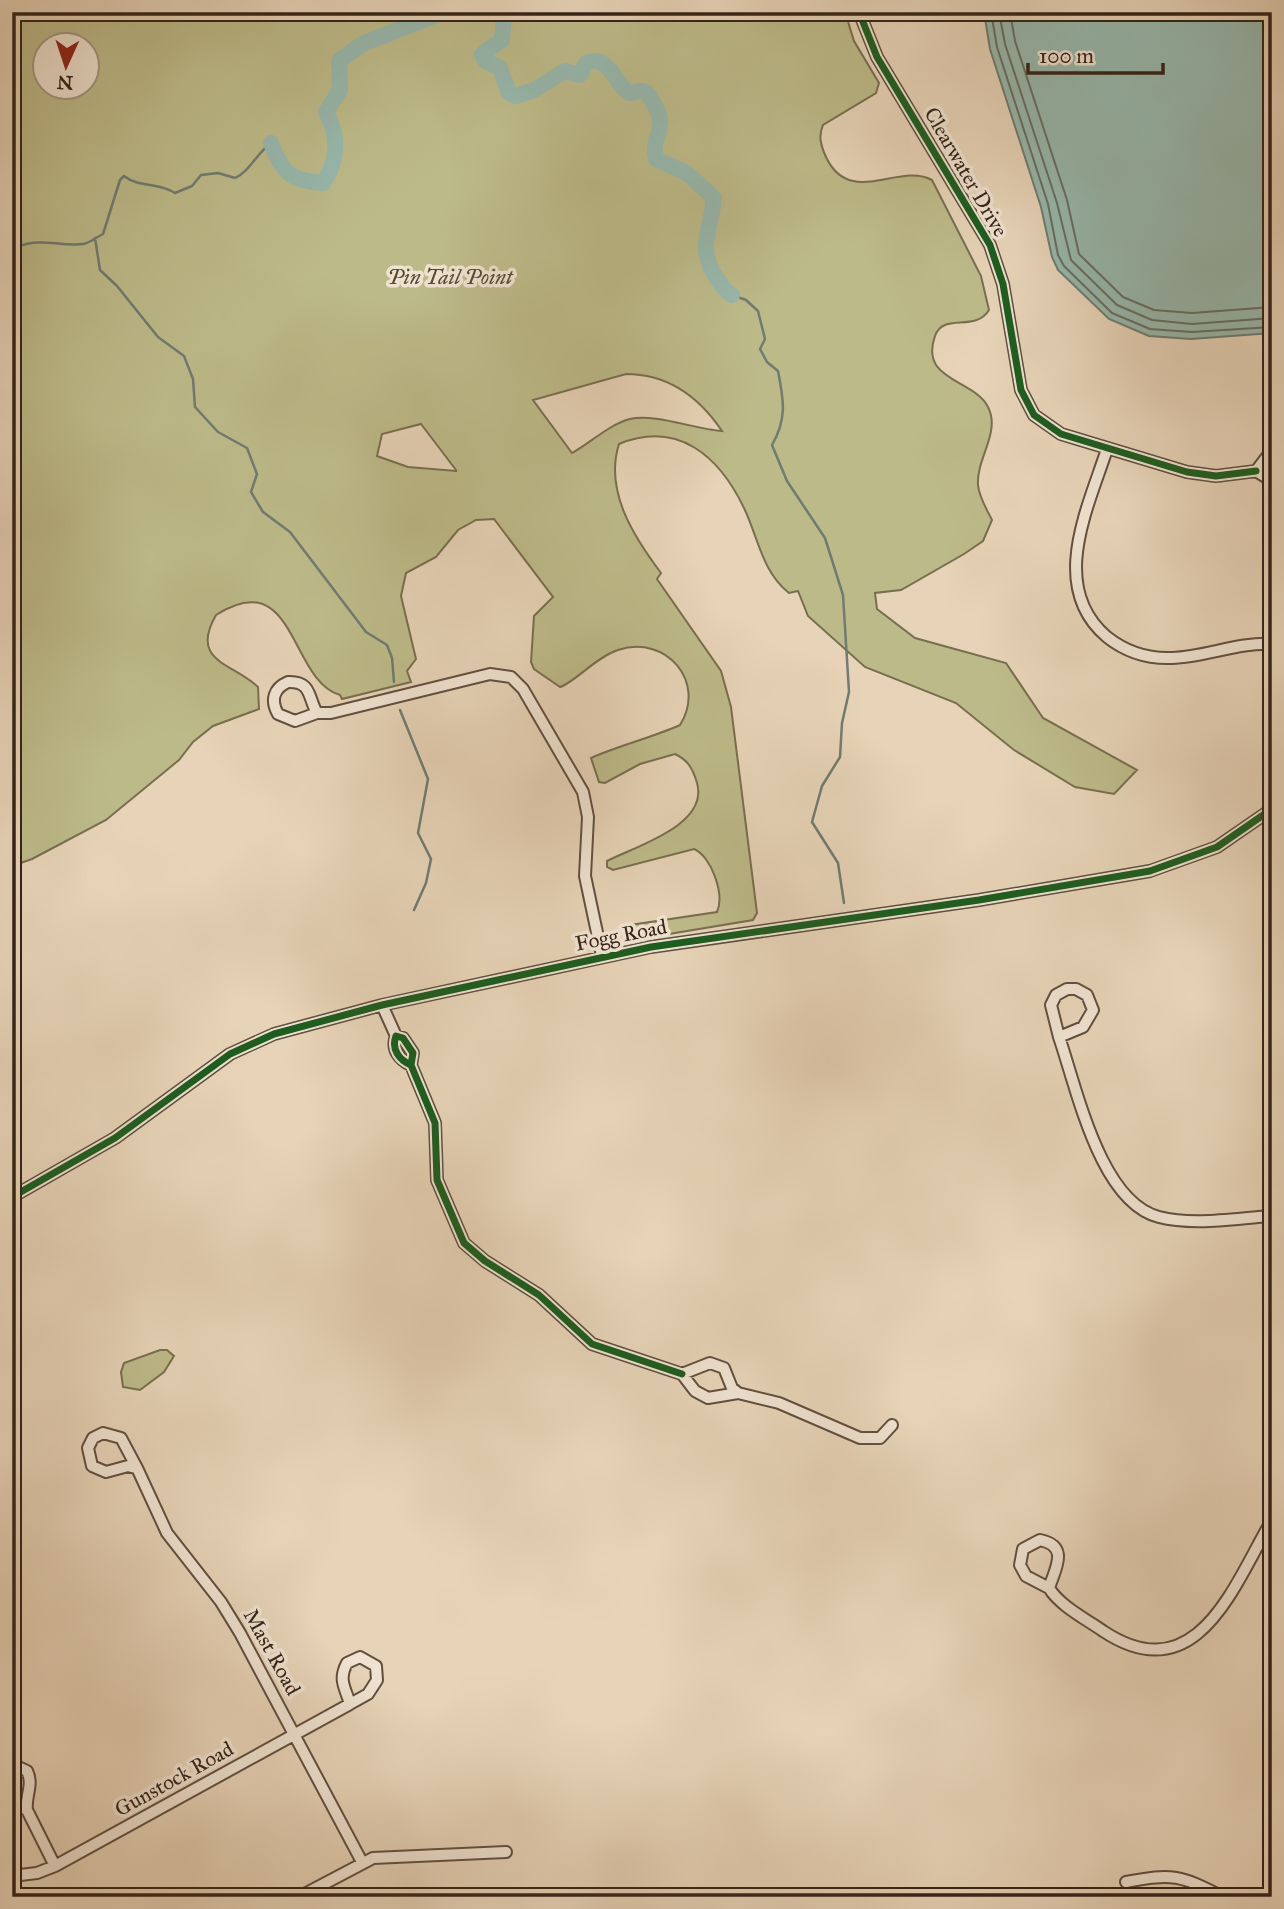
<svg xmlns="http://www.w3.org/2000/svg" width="1284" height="1909" font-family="'IM FELL Great Primer',serif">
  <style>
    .green { fill: #bdba89; stroke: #786e50; stroke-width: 2; fill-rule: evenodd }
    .water { fill: #97b8ad; stroke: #6f7c71; stroke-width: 2 }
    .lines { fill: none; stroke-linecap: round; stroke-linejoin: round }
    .shore { stroke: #666e62; stroke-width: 2 }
    .stream { stroke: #6f7c71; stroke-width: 2.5 }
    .river { stroke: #97b8ad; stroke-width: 16 }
    .minor-casing { stroke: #614f40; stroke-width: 14 }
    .minor { stroke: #efe2d0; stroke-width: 10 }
    .cycleway-casing { stroke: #efe2d0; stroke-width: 11 }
    .cycleway { stroke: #1b5e20; stroke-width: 7 }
    .labels { text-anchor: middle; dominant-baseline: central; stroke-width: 7; stroke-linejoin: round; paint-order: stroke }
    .street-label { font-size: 21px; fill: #342318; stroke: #efe2d0 }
    .park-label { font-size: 21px; font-style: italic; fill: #564934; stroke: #efe2d0 }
  </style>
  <rect width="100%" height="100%" fill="#e7d3b7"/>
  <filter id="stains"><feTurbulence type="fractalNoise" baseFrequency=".00286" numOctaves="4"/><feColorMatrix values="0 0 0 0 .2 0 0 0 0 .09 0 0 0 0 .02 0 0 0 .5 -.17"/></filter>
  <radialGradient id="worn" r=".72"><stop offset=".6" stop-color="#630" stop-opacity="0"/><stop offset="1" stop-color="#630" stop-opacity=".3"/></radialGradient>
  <path class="green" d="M 12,12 L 845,12 L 854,41 L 879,83 L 876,93 L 823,125 C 818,136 821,146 826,157 C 850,208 899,162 932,180 L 981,276 L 989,310 C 975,333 943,312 935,336 C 919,381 974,379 988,407 C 1001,432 976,459 978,485 C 979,497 987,510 992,520 L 983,541 L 964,554 L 901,590 L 875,593 L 877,609 L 915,638 L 1006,663 L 1043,718 L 1137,770 L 1114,794 L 1075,787 L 1014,750 L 956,703 L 865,667 L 808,616 L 798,591 L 789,593 C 762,572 758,537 744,508 C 719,456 678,420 619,444 C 604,491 634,537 661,573 L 657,579 L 721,671 L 731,707 L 757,913 L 753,920 L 639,939 L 627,938 L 623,928 L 630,925 L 717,912 C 725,894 711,856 694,849 L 613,870 L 607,867 L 607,861 C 636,846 709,825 697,783 C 693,769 688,760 675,754 L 640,764 L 605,783 L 599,782 L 591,758 C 620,745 651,738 680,725 C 707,682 666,634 618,650 C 596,657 574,683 560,687 L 534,669 L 531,662 L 534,616 L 553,597 L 494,519 L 476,520 L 458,530 L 436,557 L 406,573 L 401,596 L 416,659 L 407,671 L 411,682 L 342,699 L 340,695 C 289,680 296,564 216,615 C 189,662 233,663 258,687 L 259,709 L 213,726 L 193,742 L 179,760 L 106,820 L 32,859 L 12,866 ZM 46,46 L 88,46 L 88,88 L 46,88 ZM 626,374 C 667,374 699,397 722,431 C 694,429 654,413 630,419 C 610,424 590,443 572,453 L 533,400 ZM 421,424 L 456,470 L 456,471 L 408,467 L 377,456 L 382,434 Z
    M 160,1350 L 167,1350 L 174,1356 L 164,1372 L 140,1390 L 123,1387 L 121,1372 L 124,1363 Z"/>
  <path class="water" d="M 984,12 L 1272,12 L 1272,333 L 1191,339 L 1149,336 L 1109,319 L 1058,270 L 1052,257 L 1041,207 L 990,49 Z"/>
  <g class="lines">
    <path class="shore" d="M 991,12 L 997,47 L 1048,204 L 1058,255 L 1064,266 L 1112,313 L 1150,329 L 1192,332 L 1272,327
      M 999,12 L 1005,44 L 1057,203 L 1071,260 L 1117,305 L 1152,320 L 1192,324 L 1272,318
      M 1010,12 L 1015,41 L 1067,200 L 1079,254 L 1123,297 L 1154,310 L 1192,313 L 1272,307"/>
    <path class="stream" d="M 95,238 L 100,270 L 117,286 L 158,337 L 184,356 L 193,379 L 195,407 L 218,432 L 247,448 L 257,474 L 251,492 L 263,512 L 290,532 L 366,632 L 387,645 L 392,658 L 394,682
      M 12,251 C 31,235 61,247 83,244 C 90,243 97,237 103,234 L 120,180 L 124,176 C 139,188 159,182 175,193 L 192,186 L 201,175 L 218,173 L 235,178 C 251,170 256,154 271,143
      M 732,295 L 746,300 L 758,311 L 765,339 L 760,349 L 767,362 L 778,371 C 784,401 787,419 772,445 L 787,481 L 825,538 L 843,595 L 849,692 L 842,723 L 840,757 L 822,786 L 812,822 L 838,863 L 844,903
      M 400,710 L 428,779 L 418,833 L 431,859 L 426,883 L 414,910"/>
    <path class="river" d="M 504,12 L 502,40 L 482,54 L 485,61 L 500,68 L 509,93 L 515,96 L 534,90 L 565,71 L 580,75 L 586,63 C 609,53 614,83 629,93 C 634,93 642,89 646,92 C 647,93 651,99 652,101 C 671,129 650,135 656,159 L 687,173 L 714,198 C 711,232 696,246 717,279 C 723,286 723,290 732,295
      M 271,143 C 282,173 291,181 323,183 C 339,159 339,137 326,112 L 340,90 L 339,61 L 362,44 L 444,12"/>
    <defs>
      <path id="minor" d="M 859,12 L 877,57 L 990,245 L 1003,284 L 1021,390 L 1034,415 L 1061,434 L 1187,472 L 1216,476 L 1256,471
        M 1107,449 C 1088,508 1048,587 1107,637 C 1126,652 1148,659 1172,658 C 1206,657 1238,642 1272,644
        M 1272,450 L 1256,471 L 1272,481
        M 288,682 C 312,681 308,698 317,713 L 295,721 L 278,714 C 270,700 274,688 288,682 Z
        M 317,713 L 331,713 L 490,674 L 511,677 L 523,689 L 583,792 L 588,817 L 585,876 L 602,956
        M 1067,989 L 1076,989 L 1087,995 L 1093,1010 L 1083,1027 L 1059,1037 L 1051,1005 L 1056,995 Z
        M 382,1005 L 396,1036
        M 1059,1037 C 1077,1089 1100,1202 1159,1217 C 1194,1226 1237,1218 1272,1216
        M 411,1065 C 399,1060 391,1049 396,1036 L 403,1038 L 413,1053 L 411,1065 L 435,1123 L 437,1180 L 464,1243 L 485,1261 L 539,1295 L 592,1344 L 682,1374
        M 12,1197 L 115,1138 L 230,1054 L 274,1034 L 382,1005 L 651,947 L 979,900 L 1150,871 L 1217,847 L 1272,809
        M 710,1363 L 724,1368 L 732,1388 L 738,1393 L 708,1398 L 695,1391 L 682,1374 Z
        M 738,1393 L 779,1403 L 860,1438 L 880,1438 L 892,1425
        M 103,1433 L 121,1438 L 137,1468 L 128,1466 L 106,1472 L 92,1466 L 88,1448 L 93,1438 Z
        M 137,1468 L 167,1533 L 221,1602 L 240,1633 L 362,1862
        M 1040,1540 C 1070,1546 1055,1569 1049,1588 L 1026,1576 L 1020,1565 L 1023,1549 Z
        M 1049,1588 C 1060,1606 1086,1619 1103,1631 C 1198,1694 1235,1582 1272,1520
        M 360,1657 L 376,1666 L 377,1680 L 368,1694 L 350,1704 C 345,1687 338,1680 347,1663 Z
        M 12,1764 L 27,1771 C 34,1785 25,1796 27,1810 L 12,1802
        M 27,1810 L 55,1866
        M 12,1876 L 37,1873 L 55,1866 L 350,1704
        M 1126,1882 C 1173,1873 1180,1875 1223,1897
        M 299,1897 L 373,1858 L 506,1852"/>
    </defs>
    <use href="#minor" class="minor-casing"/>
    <use href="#minor" class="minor"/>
    <defs>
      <path id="cycleway" d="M 859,12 L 877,57 L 990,245 L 1003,284 L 1021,390 L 1034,415 L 1061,434 L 1187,472 L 1216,476 L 1256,471
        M 411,1065 C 399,1060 391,1049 396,1036 L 403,1038 L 413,1053 L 411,1065 L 435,1123 L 437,1180 L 464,1243 L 485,1261 L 539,1295 L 592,1344 L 682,1374
        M 12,1197 L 115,1138 L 230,1054 L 274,1034 L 382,1005 L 651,947 L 979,900 L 1150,871 L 1217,847 L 1272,809"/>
    </defs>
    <use href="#cycleway" class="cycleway-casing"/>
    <use href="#cycleway" class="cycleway"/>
  </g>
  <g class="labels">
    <g class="street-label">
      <text transform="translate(966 172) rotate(60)">Clearwater Drive</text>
      <text transform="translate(621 935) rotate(-11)">Fogg Road</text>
      <text transform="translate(272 1652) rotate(61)">Mast Road</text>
      <text transform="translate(174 1779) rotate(-29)">Gunstock Road</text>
    </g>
    <g class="park-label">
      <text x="450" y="277">Pin Tail Point</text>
    </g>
  </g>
  <rect width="1284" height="1909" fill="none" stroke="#e7d3b7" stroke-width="42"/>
  <rect x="14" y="14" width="1256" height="1881" fill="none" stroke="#342318" stroke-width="3.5"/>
  <rect x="21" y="21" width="1242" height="1867" fill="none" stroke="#342318" stroke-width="2"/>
  <g transform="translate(66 66) rotate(183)"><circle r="33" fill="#efe2d0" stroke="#a49686" stroke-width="2"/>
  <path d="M0-5L12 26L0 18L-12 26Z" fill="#8f2418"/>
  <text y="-10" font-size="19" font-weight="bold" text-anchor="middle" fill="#342318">N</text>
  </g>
  <path d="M1028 63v10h135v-10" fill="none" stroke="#342318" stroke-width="3.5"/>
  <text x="1039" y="63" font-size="21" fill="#342318" stroke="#efe2d0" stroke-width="5" paint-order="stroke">100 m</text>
  <rect width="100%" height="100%" filter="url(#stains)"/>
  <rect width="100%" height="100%" fill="url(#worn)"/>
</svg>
